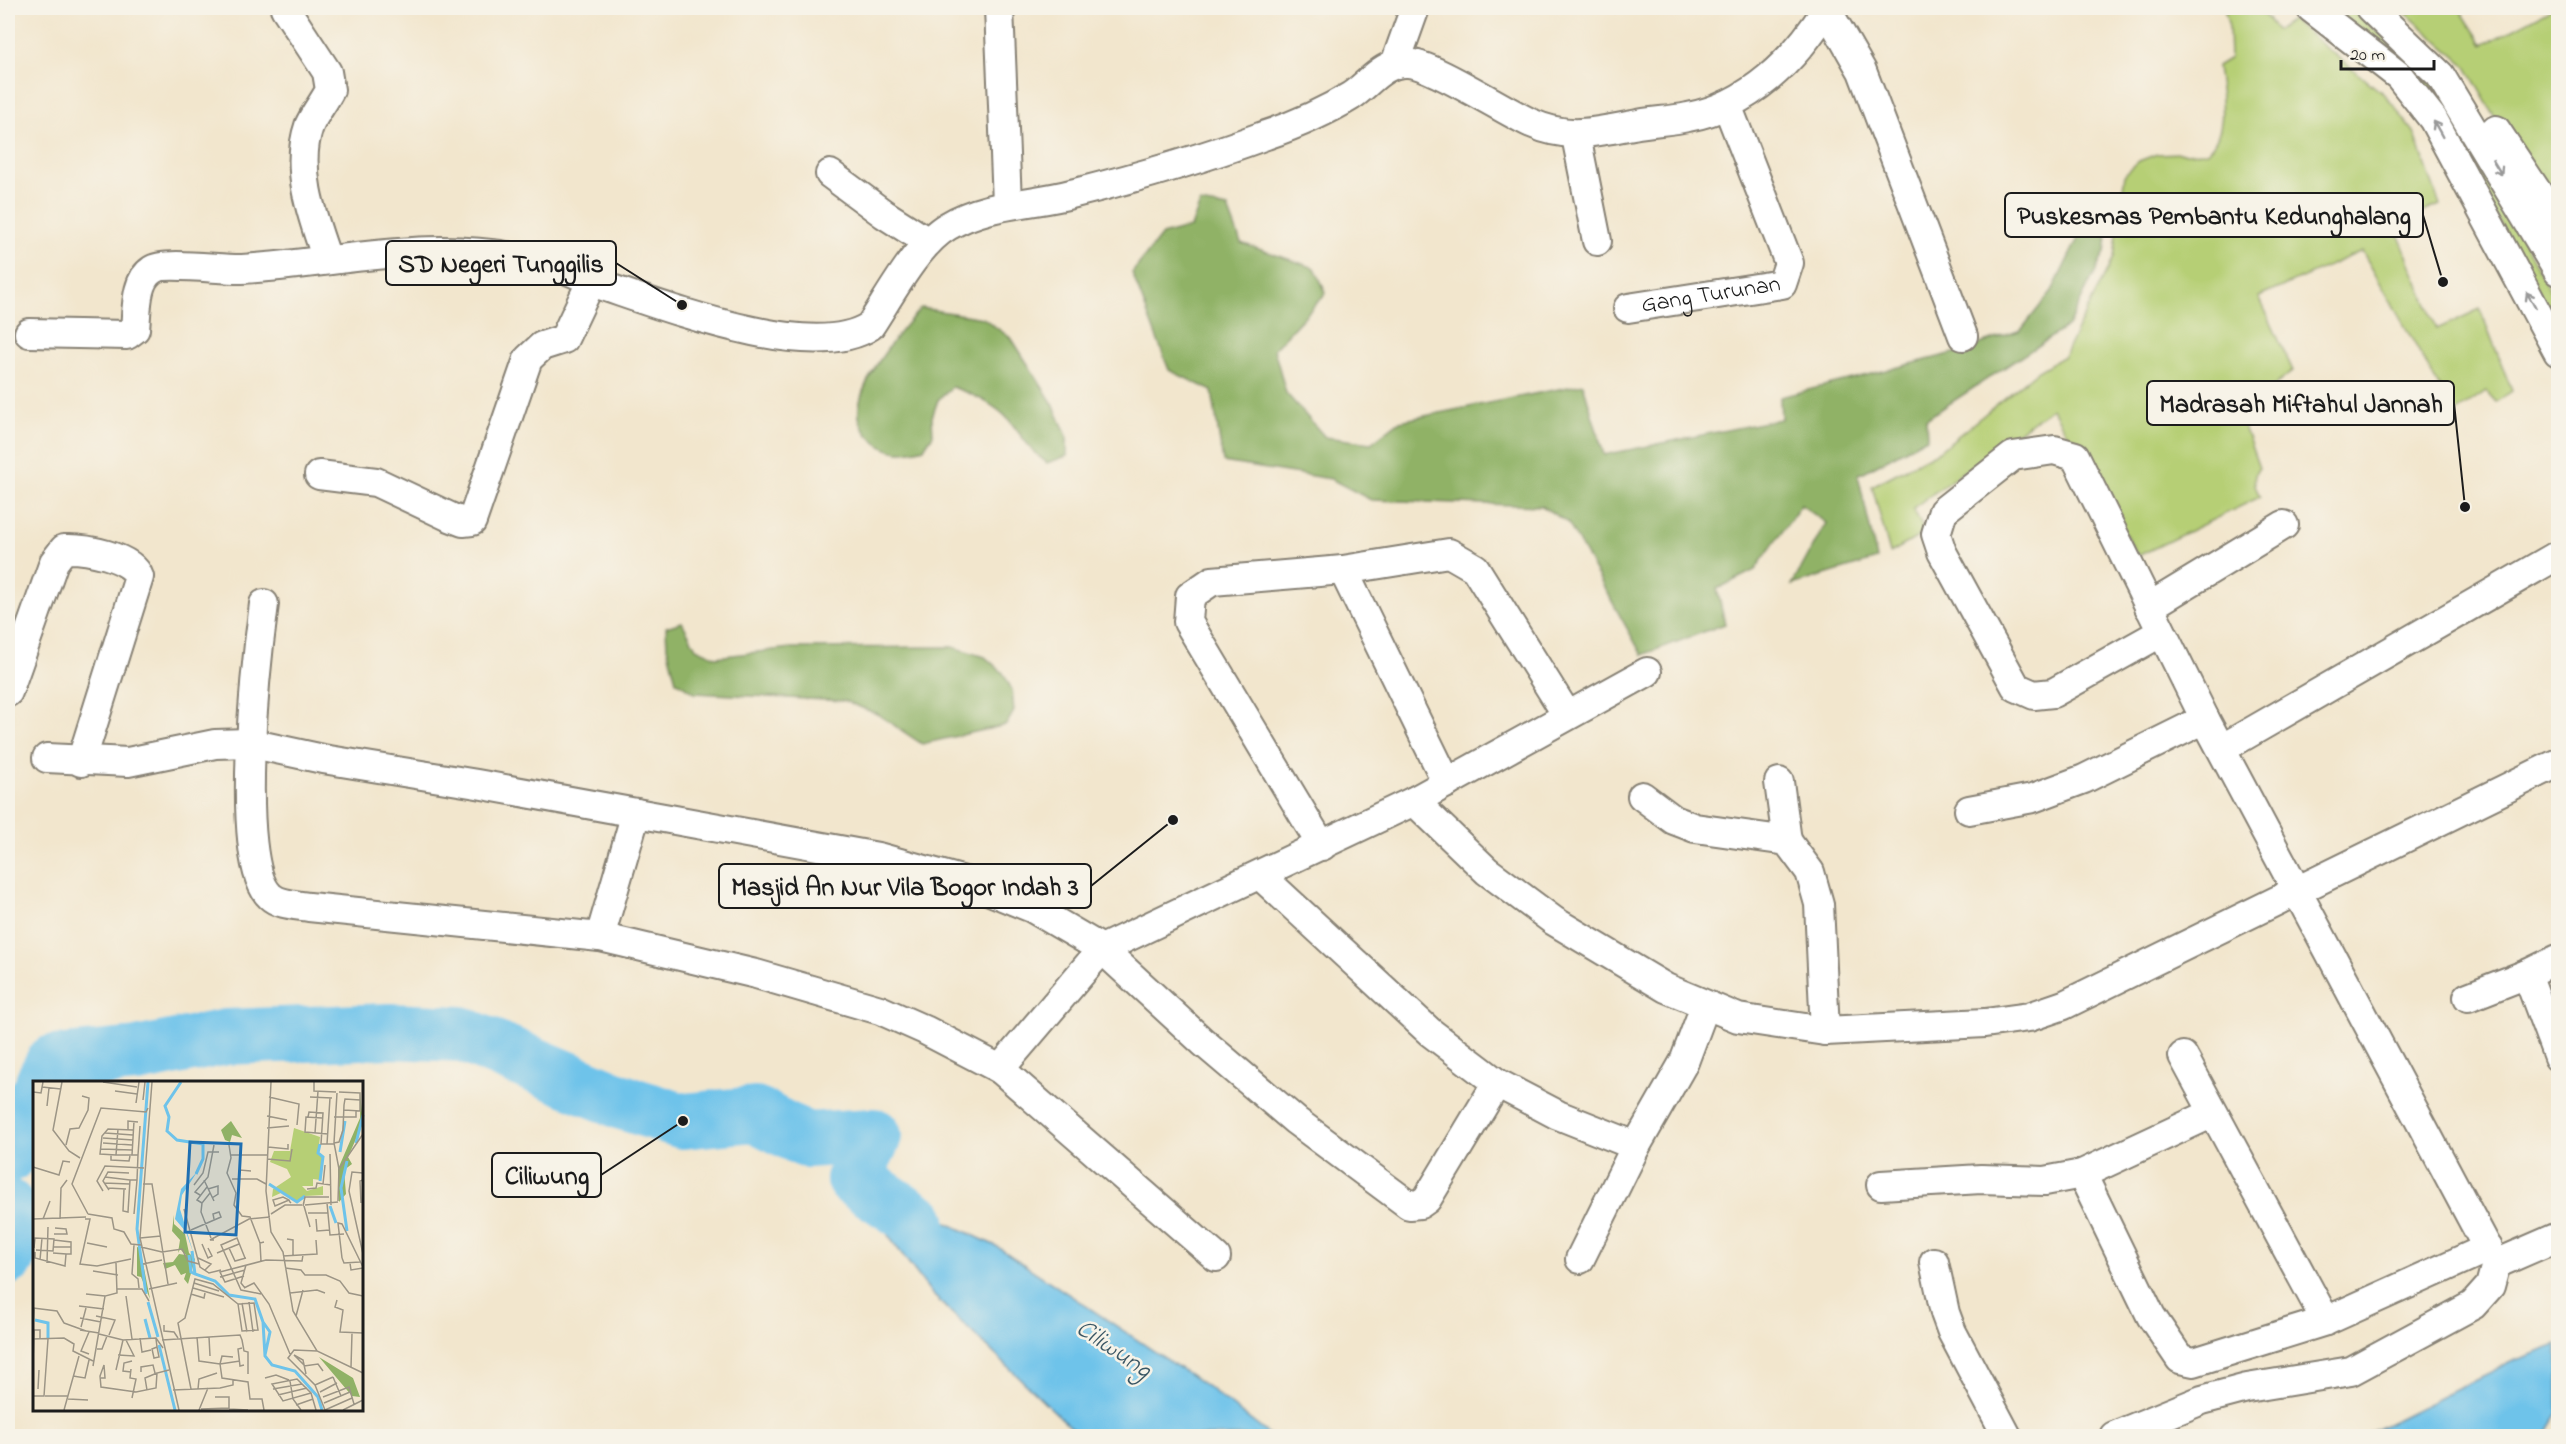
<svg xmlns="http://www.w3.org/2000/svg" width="2566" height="1444" font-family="'Indie Flower',sans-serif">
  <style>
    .green { fill: #b6cf75; stroke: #697648; stroke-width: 1.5 }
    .forest { fill: #90b266; stroke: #566741; stroke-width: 1.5 }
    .water { fill: #6ec3ea; stroke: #457083; stroke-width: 1.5 }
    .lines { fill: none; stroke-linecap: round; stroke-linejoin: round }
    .river { stroke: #6ec3ea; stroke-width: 56 }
    .street-casing { stroke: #878174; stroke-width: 32 }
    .street { stroke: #fff; stroke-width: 28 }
    .oneway { stroke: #999 }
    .labels { text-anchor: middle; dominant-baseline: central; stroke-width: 5; stroke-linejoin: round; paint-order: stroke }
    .street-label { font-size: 24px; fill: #1c1c1c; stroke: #f7f3e8 }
    .water-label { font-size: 26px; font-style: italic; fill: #395664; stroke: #f7f3e8 }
    .inset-river { fill: none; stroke: #6ec3ea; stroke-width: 3 }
    .inset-road { fill: none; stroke: #9c9586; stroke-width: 1.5 }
    .view { fill: #1f6fb2; fill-opacity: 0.15; stroke: #1f6fb2; stroke-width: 3 }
    .inset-edge { fill: none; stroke: #1c1c1c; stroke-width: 3 }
    .leader { fill: none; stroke: #1c1c1c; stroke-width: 2 }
    .callout-dot { fill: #1c1c1c; stroke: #f7f3e8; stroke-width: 2 }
    .callout { fill: #f7f3e8; stroke: #1c1c1c; stroke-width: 2 }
    .callout-label { font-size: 26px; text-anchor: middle; font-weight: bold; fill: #1c1c1c }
  </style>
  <rect width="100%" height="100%" fill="#f7f3e8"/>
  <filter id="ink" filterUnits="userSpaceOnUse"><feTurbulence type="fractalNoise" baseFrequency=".0167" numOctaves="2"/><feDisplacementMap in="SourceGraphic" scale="12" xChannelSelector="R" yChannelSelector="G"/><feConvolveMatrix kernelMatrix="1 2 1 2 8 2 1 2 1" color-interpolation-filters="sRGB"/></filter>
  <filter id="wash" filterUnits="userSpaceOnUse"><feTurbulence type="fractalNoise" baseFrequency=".008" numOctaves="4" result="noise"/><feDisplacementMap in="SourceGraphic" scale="24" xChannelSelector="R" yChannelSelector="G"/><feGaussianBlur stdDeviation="1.35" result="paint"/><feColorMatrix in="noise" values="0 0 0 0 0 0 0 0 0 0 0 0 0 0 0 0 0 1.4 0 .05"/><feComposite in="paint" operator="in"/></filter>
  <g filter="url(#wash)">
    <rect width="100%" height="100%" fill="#f2e6cd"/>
    <path class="green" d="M 2224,8 L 2258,8 L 2277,30 L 2292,20 L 2386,96 L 2414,132 L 2440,205 L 2394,224 L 2437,329 L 2480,309 L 2512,391 L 2496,402 L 2486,391 L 2454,413 L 2362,251 L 2259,297 L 2293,371 L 2261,396 L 2241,418 L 2259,468 C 2251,477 2255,487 2260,497 L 2138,556 L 2052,408 L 1913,508 L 1925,533 L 1890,553 L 1872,486 L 1939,451 L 2038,371 L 2064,356 L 2114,257 L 2125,174 L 2139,161 L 2157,154 L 2207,152 C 2230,130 2220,95 2217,66 L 2230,58 L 2229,27 Z
      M 2328,8 L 2348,8 L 2399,49 L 2407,63 L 2404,67 Z
      M 2400,8 L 2459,8 L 2483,45 L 2553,8 L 2558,8 L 2558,217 L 2514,151 L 2465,65 Z
      M 2420,77 L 2428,77 L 2494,183 L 2558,307 L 2558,325 L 2420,82 Z"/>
    <path class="forest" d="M 2113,191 L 2105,252 L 2068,326 L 1926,419 L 1927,438 L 1858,475 L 1877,559 L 1792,585 L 1826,523 L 1801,505 L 1755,570 L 1717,589 L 1725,624 L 1642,655 L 1568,523 L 1542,506 L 1371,500 L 1331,479 L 1223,462 L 1212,391 L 1169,370 L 1132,273 L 1162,235 L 1191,227 L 1200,203 L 1228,208 L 1241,243 L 1315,268 L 1326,293 L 1274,349 L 1286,393 L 1325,437 L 1371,443 L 1400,421 L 1583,384 L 1604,455 L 1781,419 L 1780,397 L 1954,353 L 2021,330 L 2052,291 L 2097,200 Z
      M 921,308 L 983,318 L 1012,339 L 1053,404 L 1067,436 L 1067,456 L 1047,463 C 1030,451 1022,436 1009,420 C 996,405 971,393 952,387 L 938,400 L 932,417 L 933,435 L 924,448 C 904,454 890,455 873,440 C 867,434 860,426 859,417 C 854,386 901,329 921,308 Z
      M 682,622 L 696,648 L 716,657 L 791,648 L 953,647 L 985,657 L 1003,673 L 1012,690 L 1014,711 L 1006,725 L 922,744 L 877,714 L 845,701 L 695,693 L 676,681 L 667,647 L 666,627 Z"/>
    <path class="water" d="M 854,1179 L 996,1246 L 1205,1385 L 1271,1436 L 1080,1436 L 932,1294 L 890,1238 Z
      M 2558,1345 L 2558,1413 L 2544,1436 L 2363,1436 L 2516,1360 Z"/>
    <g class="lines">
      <path class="river" d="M 43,1082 L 53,1063 L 137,1055 L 226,1037 L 390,1031 L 461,1034 L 622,1102 L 683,1121 L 755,1114 L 806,1140 L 874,1136 L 854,1179 L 918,1221
        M 8,1155 L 34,1100
        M 8,1207 L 11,1214 L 8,1257"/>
    </g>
  </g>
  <g filter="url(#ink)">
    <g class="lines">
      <defs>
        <g id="street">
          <path d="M 285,8 L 327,72 L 330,90 C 324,102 314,114 309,126 C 294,169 313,219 327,259"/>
          <path d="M 999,8 L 1007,203"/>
          <path d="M 1826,8 L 1862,71 L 1963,336"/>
          <path d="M 2311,8 L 2399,76 L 2433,119 L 2558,352"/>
          <path d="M 2370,8 L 2440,75 L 2558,271"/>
          <path d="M 1395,64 L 1415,8"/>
          <path d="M 2496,130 L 2558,223"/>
          <path d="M 1576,136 L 1597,241"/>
          <path d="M 830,174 L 884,214 L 928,242"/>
          <path id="s1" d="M 1628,308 L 1782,284 L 1789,263 L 1727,105"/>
          <path d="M 29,333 L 127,335 L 135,329 C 137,311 135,281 152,270 C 164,261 223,270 242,269 C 343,263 429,237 532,261 C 554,266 572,269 591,282 C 656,303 811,365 870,326 C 890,296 917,244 948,226 C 989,202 1032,205 1075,193 C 1139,177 1204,158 1266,135 C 1295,125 1325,112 1351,96 C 1369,84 1383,62 1407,63 C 1431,63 1504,111 1531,123 C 1569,140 1594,132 1633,125 C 1651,121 1670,121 1688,117 C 1749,106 1796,59 1827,8"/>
          <path d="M 319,475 L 376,482 L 450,517 L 463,522 L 472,521 L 528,359 L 542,346 L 564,339 L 591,282"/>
          <path d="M 1343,570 L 1447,783"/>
          <path d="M 264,604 C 257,655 233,862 270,896 C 279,905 298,905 309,907 L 600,937 L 756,974 L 880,1010 L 925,1030 L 1000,1069 L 1216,1257"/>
          <path d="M 2149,607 L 2284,525"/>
          <path d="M 2162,632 L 2053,693 L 2034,695 L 2016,687 L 1942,552 L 1936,534 L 1943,511 L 2013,456 L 2054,450 L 2075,456 L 2205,719 L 2496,1264"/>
          <path d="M 8,692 L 54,562 L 64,549 C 84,548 132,556 139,577 L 81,762"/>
          <path d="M 2223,748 L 2558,555"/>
          <path d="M 47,758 L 128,762 L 215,744 L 249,743 L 323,759 L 477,784 L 878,857 L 968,882 L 1032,908 L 1102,949 L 1203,1042 L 1296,1121 L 1409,1205 L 1420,1204 L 1427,1199 L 1497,1083"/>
          <path d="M 1779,782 L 1787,841"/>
          <path d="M 1642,796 L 1674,820 L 1695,828 L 1787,841 L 1810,872 L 1819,904 L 1825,1031"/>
          <path d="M 1414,801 L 1487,871 L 1554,921 L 1666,988 L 1738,1018 L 1825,1031 L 1985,1023 L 2029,1017 L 2064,1005 L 2558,763"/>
          <path d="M 1969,810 L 2033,798 L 2084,779 L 2205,719"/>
          <path d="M 1322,846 L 1188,622 L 1190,596 L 1212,581 L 1343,570 L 1449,553 L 1475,568 L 1567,715"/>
          <path d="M 1261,876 L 1430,1032 L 1497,1083 L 1558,1115 L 1636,1146 L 1684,1062 L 1705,1006"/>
          <path d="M 600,937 L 636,813"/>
          <path d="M 2558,959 L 2527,974 L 2558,1057"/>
          <path d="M 2468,997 L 2527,974"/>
          <path d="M 2183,1056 L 2326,1321"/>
          <path d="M 1000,1069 L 1102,949 L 1414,801 L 1647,672"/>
          <path d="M 2082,1174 L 2151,1316 L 2180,1359 L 2194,1362 L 2326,1321 L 2488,1248"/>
          <path d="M 1881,1185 L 1981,1179 L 2045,1181 L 2082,1174 L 2213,1113"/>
          <path d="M 1580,1259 L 1636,1146"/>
          <path d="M 1934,1262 L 1945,1313 L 1952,1332 L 2007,1436"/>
          <path d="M 2114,1436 L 2202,1400 L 2247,1388 L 2351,1371 L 2473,1305 L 2490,1286 L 2496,1264 L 2558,1237"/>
        </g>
      </defs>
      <use href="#street" class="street-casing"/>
      <use href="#street" class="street"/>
    </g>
    <defs><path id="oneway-shaft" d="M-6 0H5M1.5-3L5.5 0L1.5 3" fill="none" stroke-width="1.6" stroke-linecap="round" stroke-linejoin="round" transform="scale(1.5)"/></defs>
    <g class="oneway">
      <use href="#oneway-shaft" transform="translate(2438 129) rotate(-119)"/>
      <use href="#oneway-shaft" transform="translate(2497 167) rotate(59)"/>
      <use href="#oneway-shaft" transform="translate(2531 300) rotate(-119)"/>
    </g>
  </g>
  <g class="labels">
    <g class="street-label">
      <text stroke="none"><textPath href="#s1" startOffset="84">Gang Turunan</textPath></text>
    </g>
    <g class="water-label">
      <text transform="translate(1113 1350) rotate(34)">Ciliwung</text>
    </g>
  </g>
  <g transform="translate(33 1081)">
    <rect width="330" height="330" fill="#f2e6cd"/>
    <path d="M 261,47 L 287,56 L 285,72 L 290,76 L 287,99 L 280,98 L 280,105 L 269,105 L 274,110 L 290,105 L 290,114 L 272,115 L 264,121 L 250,111 L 239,116 L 240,108 L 258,96 L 254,88 L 237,81 L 241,70 L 257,70 Z" fill="#b6cf75"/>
    <path d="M 327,11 L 330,42 L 315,76 L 319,83 L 311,89 L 313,113 L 306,121 L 305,88 L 327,37 ZM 198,40 L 209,57 L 199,54 L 197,61 L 192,59 L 188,49 ZM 141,134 L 141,143 L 152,153 L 156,172 L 162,178 L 155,203 L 151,198 L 153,192 L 148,194 L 142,184 L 132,188 L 130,182 L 140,181 L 146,173 L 153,174 L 147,168 L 145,172 L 147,159 L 139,150 ZM 104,166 L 107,167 L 117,218 L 108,196 L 104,195 ZM 286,276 L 320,297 L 327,316 L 319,315 Z" fill="#90b266"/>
    <path d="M 164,91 L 149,114 L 147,128 L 161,174 L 153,151 L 142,138 L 148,108 Z" fill="#6ec3ea"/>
    <path class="inset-river" d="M 148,1 L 132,25 L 136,36 L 134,50 L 144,59 L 170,63 L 170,78 L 163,93M 323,62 L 330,34M 287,63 L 285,72 L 290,76 L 287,100M 307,71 L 312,40M 314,80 L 308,107 L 314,150M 236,103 L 264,121 L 272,115M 297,125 L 303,142M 159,170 L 162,193 L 182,200 L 196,214 L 222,218 L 230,241 L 232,275 L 239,284 L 262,290 L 285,316 L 289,329M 156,174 L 158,191 L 162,193M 113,213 L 104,148 L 115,1M 115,221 L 125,256M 112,238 L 117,257M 2,239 L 15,242 L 15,257M 230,241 L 237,251 L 232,274M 126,264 L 142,329"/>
    <path class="inset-road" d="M 29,1 L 20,49 L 36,70 L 47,77M 70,1 L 104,6M 119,1 L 107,157 L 146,329M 238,1 L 233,110 L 238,151 L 250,171 L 260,230 L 284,270 L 330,292M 281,1 L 281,10 L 303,11M 9,6 L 28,8M 82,10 L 104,13M 0,11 L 8,12 L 10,1M 306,11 L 327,12 L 327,19M 304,12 L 301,62 L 306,88M 236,16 L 266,23 L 264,44M 277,16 L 299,17M 110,19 L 112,1M 103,22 L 106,1M 14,25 L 16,7M 234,35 L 254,39M 275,36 L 276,31 L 290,32 L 288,63 L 302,63M 301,36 L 323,36 L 323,30M 289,37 L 273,36 L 272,51 L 295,53M 234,47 L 256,45M 85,48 L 83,74 L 99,74M 95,49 L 95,40 L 105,41M 72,52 L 100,54M 282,52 L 285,10M 70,57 L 100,59M 70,62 L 99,64M 301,62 L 306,61 L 310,49 L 311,24 L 312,18 L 327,19 L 327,30 L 311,29M 294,63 L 297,17M 33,64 L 37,48 L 46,47 L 55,29 L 56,17 L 49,15M 196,64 L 198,77 L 194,92 L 203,112 L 201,124 L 209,135 L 217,136 L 227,162M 235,66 L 255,68 L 255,63M 68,68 L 99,69M 297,73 L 298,124M 78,74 L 78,79 L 96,80 L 97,75M 83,74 L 67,73 L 69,55 L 75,48 L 100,49M 105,74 L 107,45M 198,74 L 234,74M 234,78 L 257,80 L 259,68M 0,86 L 26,94 L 30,80 L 37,81M 330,92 L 319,91 L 316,110 L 330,173M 72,96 L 97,99M 199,98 L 224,98 L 233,103M 171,99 L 181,120M 206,99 L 207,89 L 218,90M 71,102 L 97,103M 110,103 L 119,103 L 135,203M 290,103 L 292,84M 161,104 L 170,92 L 175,71 L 186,71M 75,107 L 93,108M 91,108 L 90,130 L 95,131 L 97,99 L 104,99 L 105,74 L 99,74 L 101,40M 175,108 L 185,105 L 185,113 L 179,117M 274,108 L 283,107 L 284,102 L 298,104M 76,109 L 70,100 L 75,91 L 96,92M 70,110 L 64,100 L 72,85 L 111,87M 177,112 L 169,122 L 168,131 L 178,157M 167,114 L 162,111 L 175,96 L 181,64M 256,119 L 242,125 L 240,119 L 250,116 L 256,119 L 257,121 L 258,122M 305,120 L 306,88 L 330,53M 271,121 L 270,125 L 272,116 L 296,116M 169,122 L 164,119 L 174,106M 294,122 L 297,154 L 311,153M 328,122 L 327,100 L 330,99M 272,124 L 305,121M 271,125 L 277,146M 151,128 L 167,186 L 176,192 L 188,189M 275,132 L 295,132M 55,133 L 39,103 L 68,27 L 113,31 L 115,27M 55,133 L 79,137 L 81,148 L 91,151 L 98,163 L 108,164M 101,133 L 104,99M 238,133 L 252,124 L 269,124M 0,138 L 53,136M 10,138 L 17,120M 27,138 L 28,107 L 34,99M 52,138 L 57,138 L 47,183 L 64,185 L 98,178M 283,138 L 284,150 L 297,149M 158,149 L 188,136 L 186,131 L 180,133 L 181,138M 21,153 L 34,153 L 33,148 L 22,147M 107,157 L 128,155M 254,158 L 260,159 L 260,174M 21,159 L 38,161 L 38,166M 181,159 L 177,159 L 216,138 L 237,136M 54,162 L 74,166M 169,163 L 175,177 L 179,175 L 175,167M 101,164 L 99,193 L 105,198 L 106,207M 20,166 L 38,166 L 38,173 L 33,173M 108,166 L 129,171 L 149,168 L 155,180 L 166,183M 1,167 L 2,157 L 21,158 L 20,170 L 3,169M 196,167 L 202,180 L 213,177M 2,171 L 2,177 L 32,185 L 33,173 L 20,172M 184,172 L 206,163M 250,175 L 284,173 L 283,159M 165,177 L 178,183 L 172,189M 212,177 L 204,157 L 188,164 L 208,209 L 228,213M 309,177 L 305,142 L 309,143 L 330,186M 309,177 L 311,182 L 327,181M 7,179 L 9,157M 228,180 L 227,162 L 231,161M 14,182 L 15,146M 317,182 L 318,189 L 330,187M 110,183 L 129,179M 252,187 L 268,189 L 272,194 L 293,194 L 307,200 L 316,212 L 330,215M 60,190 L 85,194M 211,195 L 192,201 L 187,191 L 233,179 L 269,180 L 270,174M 187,196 L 212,189M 161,202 L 186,210M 160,207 L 191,216M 211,207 L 221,202 L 236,223 L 257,273M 212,207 L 208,202 L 213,184M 84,208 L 109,208 L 116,220M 116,208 L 144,202M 257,212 L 284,209 L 292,212M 53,213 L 72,215M 158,213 L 171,217 L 172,212M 93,215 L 99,258M 304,219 L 302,226 L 310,229 L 307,251 L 330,252M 216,221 L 220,251M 209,222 L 214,251M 46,225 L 71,228M 0,227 L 24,230 L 31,242M 63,235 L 82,239 L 76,254M 263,235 L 270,209M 47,237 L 68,241M 31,242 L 53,250M 131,244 L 131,250 L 141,251 L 145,257M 0,245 L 1,227M 48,246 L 53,227M 47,249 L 66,252M 56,251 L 48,270 L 56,273M 66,253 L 90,259 L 123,257 L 130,267M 164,256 L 166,280 L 187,283 L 207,280M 176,256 L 177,275M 107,257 L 109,271 L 118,269M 0,258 L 31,257 L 41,263 L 40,270 L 60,280M 123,258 L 124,266 L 126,276 L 121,277 L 119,268 L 124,266M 129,259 L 207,254 L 209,259M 209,259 L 211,270 L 215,271 L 215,293M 209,267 L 205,268 L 207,285 L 211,284M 64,268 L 69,268 L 74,255M 284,270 L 261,269 L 255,277 L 282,304 L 292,329M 85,274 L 101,275 L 93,259M 0,282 L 1,249 L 7,249 L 7,258M 187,283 L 189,297 L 215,301 L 217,318 L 229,318 L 231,329M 187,283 L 189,275 L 200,276M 271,284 L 261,274 L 270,279 L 273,293M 60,285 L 72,215 L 84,212 L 83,182M 271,285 L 285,283 L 290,290M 318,286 L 319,252M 98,288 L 97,297 L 103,298 L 99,317M 83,289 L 90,259M 98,291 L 90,290 L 91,282 L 99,280M 108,291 L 108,286 L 120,284 L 122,292M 40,295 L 52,297 L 56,279M 300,296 L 308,315M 68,297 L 72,297 L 71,284 L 67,295 L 68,306 L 103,311 L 123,307 L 124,292 L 136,289M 232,297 L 243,294 L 256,299M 257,300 L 260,318 L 268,329M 282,304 L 300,296M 5,308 L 6,289M 158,308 L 145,242 L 152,237 L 162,198 L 180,203 L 205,223 L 221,222 L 225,249 L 209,250 L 205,223M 165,308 L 166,298 L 184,292M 240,308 L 269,303M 114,309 L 112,297 L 124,292M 140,309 L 187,307 L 200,304 L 200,299M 287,311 L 304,302M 278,312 L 250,320 L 239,303 L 264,298 L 278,312 L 283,329M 245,314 L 274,307M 0,315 L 11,315 L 15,258M 12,315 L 35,315M 290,316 L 316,306 L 321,323M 35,318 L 55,319M 291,322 L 317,311M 263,324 L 280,318M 168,328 L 196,327 L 196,316 L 182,316M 196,328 L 215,329M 31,329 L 46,275M 166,329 L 175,307M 292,329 L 319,317M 310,329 L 330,319"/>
    <path class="view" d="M 157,61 L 208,63 L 203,154 L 152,151 Z"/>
    <rect width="330" height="330" class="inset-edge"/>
  </g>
  <path class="leader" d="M2443 282L2423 215M682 305L616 263M2465 507L2454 403M1173 820L1091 886M683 1121L601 1175"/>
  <g class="callout-dot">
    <circle cx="2443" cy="282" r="6"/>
    <circle cx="682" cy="305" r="6"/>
    <circle cx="2465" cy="507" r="6"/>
    <circle cx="1173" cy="820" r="6"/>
    <circle cx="683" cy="1121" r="6"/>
  </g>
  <g class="callout">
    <rect x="2005" y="193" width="418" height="44" rx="6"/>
    <rect x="386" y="241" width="230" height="44" rx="6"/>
    <rect x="2147" y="381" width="307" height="44" rx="6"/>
    <rect x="719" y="864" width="372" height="44" rx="6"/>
    <rect x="492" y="1153" width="109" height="44" rx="6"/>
  </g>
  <g class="callout-label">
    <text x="2214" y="224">Puskesmas Pembantu Kedunghalang</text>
    <text x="501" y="272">SD Negeri Tunggilis</text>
    <text x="2301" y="412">Madrasah Miftahul Jannah</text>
    <text x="905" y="895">Masjid An Nur Vila Bogor Indah 3</text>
    <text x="547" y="1184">Ciliwung</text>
  </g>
  <rect width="2566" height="1444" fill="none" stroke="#f7f3e8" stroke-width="30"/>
  <path d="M2341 60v9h93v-9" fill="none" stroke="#1c1c1c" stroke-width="3"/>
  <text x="2350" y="60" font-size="18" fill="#1c1c1c" stroke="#f7f3e8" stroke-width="4.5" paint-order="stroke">20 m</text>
</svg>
